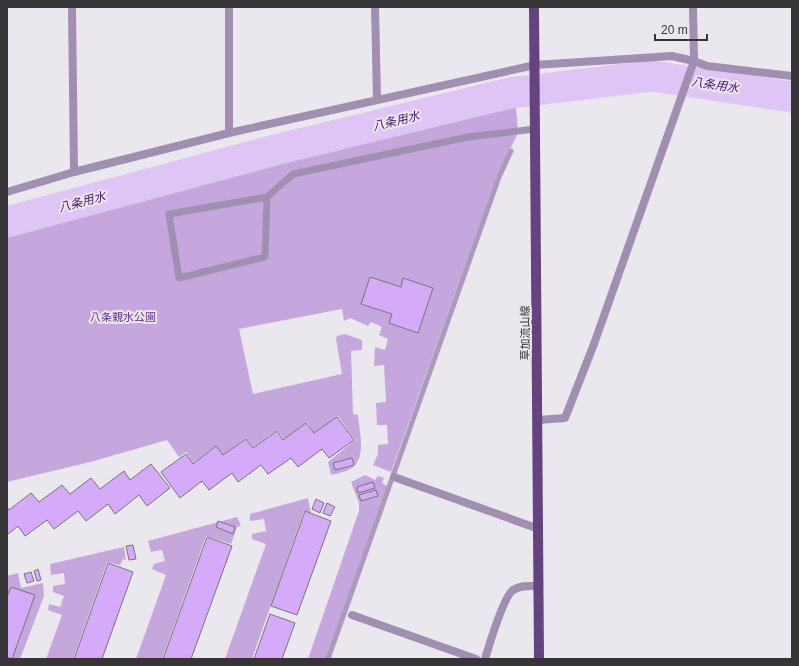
<svg xmlns="http://www.w3.org/2000/svg" width="799" height="666" font-family="Arial,'Noto Sans JP',sans-serif">
  <style>
    .green { fill: #c5a7de }
    .lines { fill: none; stroke-linecap: round; stroke-linejoin: round }
    .stream { stroke: #ac9abc; stroke-width: 5 }
    .river { stroke: #dfc5f5; stroke-width: 31 }
    .building { fill: #d5aaf8; stroke: #77747a }
    .service { stroke: #a08fb0; stroke-width: 7 }
    .minor { stroke: #a08fb0; stroke-width: 8 }
    .tertiary { stroke: #a08fb0; stroke-width: 8 }
    .primary { stroke: #64437e; stroke-width: 10 }
    .labels { text-anchor: middle; dominant-baseline: central; stroke-width: 4; stroke-linejoin: round; paint-order: stroke }
    .park-label { font-size: 11px; fill: #6b358f; stroke: #ebe7ee }
    .street-label { font-size: 11px; fill: #363437; stroke: #ebe7ee }
    .water-label { font-size: 12px; font-style: italic; fill: #4d146e; stroke: #ebe7ee }
  </style>
  <rect width="100%" height="100%" fill="#ebe7ee"/>
  <path class="green" d="M 515,95 L 518,133 L 497,176 L 391,472 L 373,465 L 378,454 L 378,445 L 388,444 L 387,425 L 377,425 L 376,403 L 386,402 L 384,365 L 374,366 L 375,347 L 385,350 L 388,339 L 379,335 L 382,327 L 371,322 L 368,326 L 350,318 L 344,321 L 342,309 L 239,329 L 253,394 L 342,374 L 336,339 L 337,336 L 345,334 L 362,340 L 362,350 L 351,351 L 353,414 L 358,415 C 359,430 367,457 352,468 C 347,472 338,473 331,475 L 328,462 L 355,440 L 338,416 L 314,433 L 307,422 L 284,439 L 277,430 L 253,447 L 246,438 L 223,455 L 216,446 L 193,463 L 186,452 L 179,457 L 167,440 L 94,461 L 7,482 L 7,229 L 181,181 L 422,121 Z
    M 365,475 L 375,480 L 378,476 L 384,478 L 382,483 L 387,486 L 326,659 L 308,659 L 359,511 L 359,503 L 351,482 Z
    M 308,498 L 311,513 L 304,511 L 252,659 L 225,659 L 266,544 L 252,539 L 252,534 L 266,531 L 264,519 L 250,521 L 250,514 Z
    M 237,517 L 241,526 L 237,527 L 231,544 L 206,536 L 162,659 L 136,659 L 166,575 L 152,569 L 154,564 L 165,561 L 162,550 L 151,552 L 148,541 Z
    M 124,547 L 126,560 L 123,559 L 120,565 L 107,562 L 73,659 L 46,659 L 62,615 L 48,610 L 49,604 L 60,607 L 64,596 L 53,592 L 53,586 L 65,584 L 64,573 L 51,575 L 50,564 Z
    M 18,573 L 21,588 L 43,583 L 44,596 L 20,659 L 7,659 L 7,576 Z"/>
  <g class="lines">
    <path class="stream" d="M 328,659 L 499,177 L 511,151"/>
    <path class="river" d="M 7,222 L 275,150 L 510,93 L 652,76 L 792,97"/>
  </g>
  <path class="building" d="M 370,277 L 401,287 L 403,278 L 433,288 L 418,333 L 389,323 L 392,314 L 361,304 Z
    M 337,417 L 354,440 L 329,458 L 322,449 L 298,467 L 291,458 L 268,474 L 261,465 L 238,482 L 232,473 L 209,490 L 202,481 L 180,498 L 161,472 L 186,454 L 193,464 L 216,446 L 223,455 L 246,439 L 253,448 L 277,431 L 283,440 L 306,423 L 314,433 Z
    M 352,458 L 354,465 L 335,470 L 333,463 Z
    M 151,464 L 170,488 L 147,506 L 139,495 L 115,514 L 108,504 L 86,521 L 78,511 L 54,529 L 47,520 L 25,536 L 18,526 L 7,535 L 7,507 L 9,510 L 31,493 L 39,502 L 62,485 L 70,494 L 91,478 L 100,489 L 124,471 L 130,480 Z
    M 373,482 L 375,488 L 358,493 L 357,487 Z
    M 376,490 L 378,496 L 361,501 L 359,495 Z
    M 316,499 L 324,503 L 320,513 L 312,509 Z
    M 327,503 L 335,507 L 330,516 L 323,513 Z
    M 305,511 L 331,521 L 297,615 L 271,606 Z
    M 218,521 L 235,527 L 233,534 L 216,527 Z
    M 207,537 L 232,546 L 191,659 L 163,659 Z
    M 133,545 L 136,559 L 129,560 L 126,546 Z
    M 108,563 L 133,572 L 102,659 L 74,659 Z
    M 38,569 L 41,580 L 37,581 L 34,571 Z
    M 31,572 L 34,581 L 27,583 L 24,574 Z
    M 11,587 L 35,595 L 12,659 L 7,657 L 7,597 Z
    M 270,614 L 295,623 L 282,659 L 254,659 Z"/>
  <g class="lines">
    <path class="service" d="M 267,197 L 265,257 L 179,278 L 169,214 L 267,197 L 293,174 L 468,137 L 535,129"/>
    <path class="minor" d="M 229,7 L 229,133
      M 375,7 L 377,100
      M 7,192 L 74,172 L 229,133 L 535,65 L 672,56 L 694,61 L 707,66 L 792,76
      M 538,420 L 565,418 L 594,344 L 694,61 L 693,7
      M 394,477 L 539,529
      M 352,615 L 476,659
      M 485,659 C 489,646 503,597 513,590 C 521,585 530,586 539,586"/>
    <path class="tertiary" d="M 72,7 L 74,172"/>
    <path class="primary" d="M 534,7 L 539,659"/>
  </g>
  <g class="labels">
    <g class="park-label">
      <text x="123" y="317">八条親水公園</text>
    </g>
    <g class="street-label">
      <text transform="translate(525 333) rotate(-90)">草加流山線</text>
    </g>
    <g class="water-label">
      <text transform="translate(715 85) rotate(8)">八条用水</text>
      <text transform="translate(396 121) rotate(-14)">八条用水</text>
      <text transform="translate(82 202) rotate(-15)">八条用水</text>
    </g>
  </g>
  <rect width="799" height="666" fill="none" stroke="#363437" stroke-width="16"/>
  <path d="M655 34v6h52v-6" fill="none" stroke="#363437" stroke-width="2"/>
  <text x="661" y="34" font-size="12" fill="#363437" stroke="#ebe7ee" stroke-width="3" paint-order="stroke">20 m</text>
</svg>
